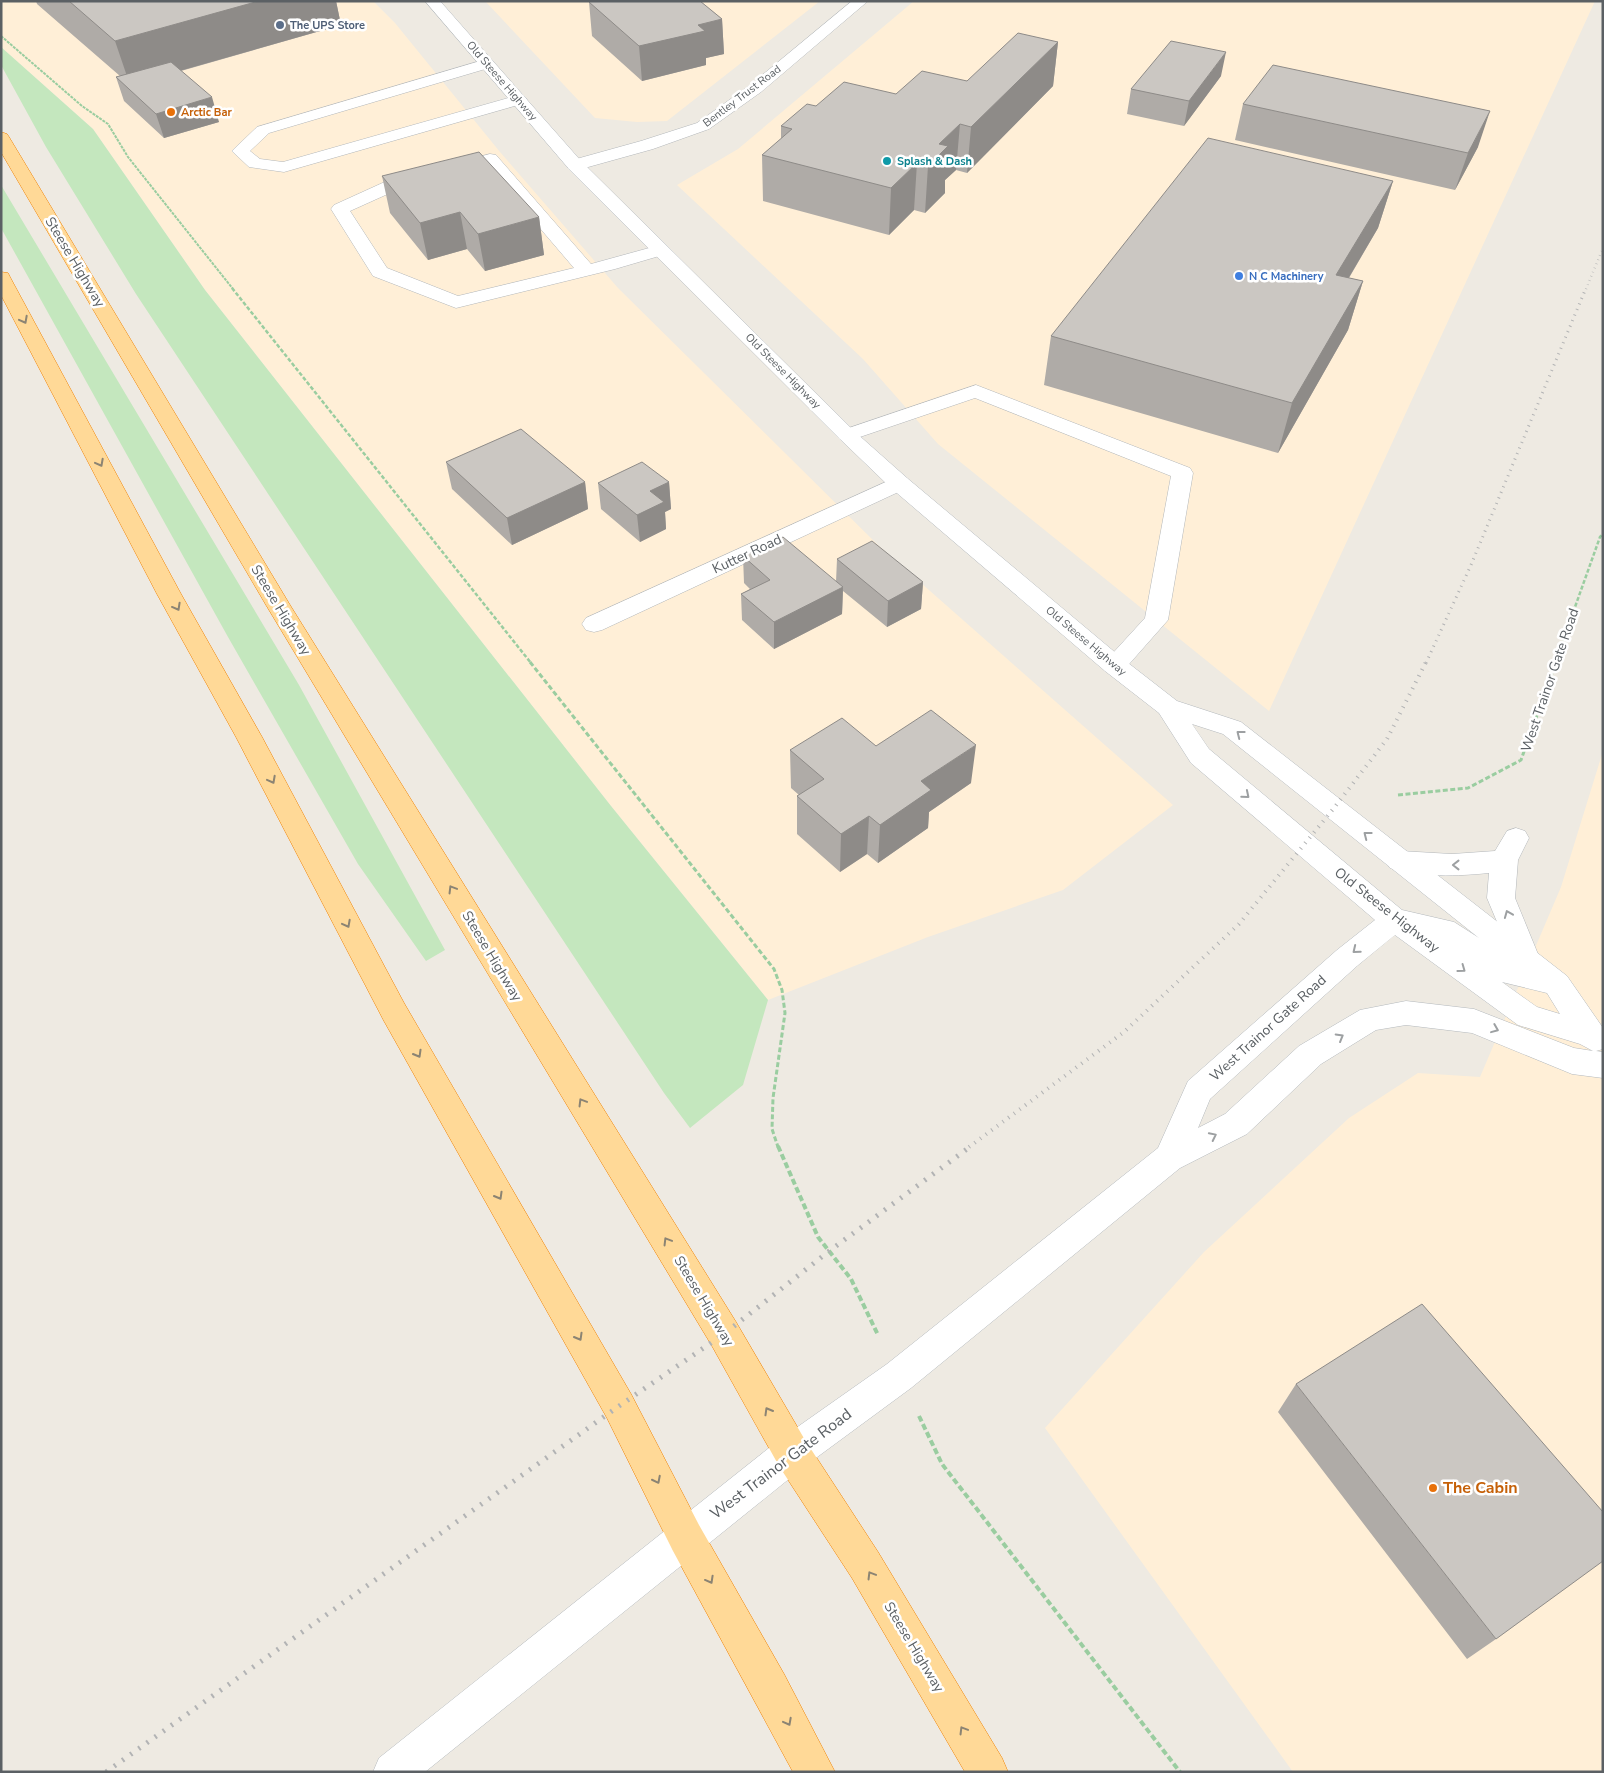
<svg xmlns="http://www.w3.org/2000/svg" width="1604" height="1773" font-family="'Nunito Sans',sans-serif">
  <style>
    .commercial { fill: #ffefd7 }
    .green { fill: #c4e7be }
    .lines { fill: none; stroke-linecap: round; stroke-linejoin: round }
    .service-casing { stroke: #b3b7ba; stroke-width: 1 }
    .minor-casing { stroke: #b3b7ba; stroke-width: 1 }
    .tertiary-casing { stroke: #b3b7ba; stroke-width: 1 }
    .secondary-casing { stroke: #b4b9bd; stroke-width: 1 }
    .trunk-casing { stroke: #f08100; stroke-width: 1 }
    .path-far3 { stroke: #9acda0; stroke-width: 2; stroke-dasharray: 3 1; stroke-linecap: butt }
    .path-far2 { stroke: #9acda0; stroke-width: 2.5; stroke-dasharray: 4 2; stroke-linecap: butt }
    .path-far1 { stroke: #9acda0; stroke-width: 3; stroke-dasharray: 5 2.5; stroke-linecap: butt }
    .path { stroke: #9acda0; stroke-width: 4; stroke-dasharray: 6 3; stroke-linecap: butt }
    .service { fill: #fff; fill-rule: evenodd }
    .minor { fill: #fff; fill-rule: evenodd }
    .tertiary { fill: #fff; fill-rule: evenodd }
    .secondary { fill: #fff; fill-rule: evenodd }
    .trunk { fill: #ffd997; fill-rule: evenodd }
    .rail-far3 { stroke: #b2b3b4; stroke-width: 2.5; stroke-dasharray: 0.5 4; stroke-linecap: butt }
    .rail-far2 { stroke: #b2b3b4; stroke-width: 3; stroke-dasharray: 1 5; stroke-linecap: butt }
    .rail-far1 { stroke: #b2b3b4; stroke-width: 4; stroke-dasharray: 1 6; stroke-linecap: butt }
    .rail { stroke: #b2b3b4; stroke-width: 5; stroke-dasharray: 2 8; stroke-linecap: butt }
    .wall { fill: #afaba7 }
    .shaded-wall { fill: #8e8b88 }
    .building { fill: #cbc7c2; stroke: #8e8b88 }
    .oneway { stroke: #8c8473 }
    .oneway2 { stroke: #9da0a2 }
    .service-dot { fill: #5c6f8a; stroke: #fff; stroke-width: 2 }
    .food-dot { fill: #e8710a; stroke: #fff; stroke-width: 2 }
    .culture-dot { fill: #0f9aa8; stroke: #fff; stroke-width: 2 }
    .shop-dot { fill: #3f7fe0; stroke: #fff; stroke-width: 2 }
    .labels { text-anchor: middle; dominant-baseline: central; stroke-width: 5; stroke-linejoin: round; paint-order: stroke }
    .far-service-label { font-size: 11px; font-weight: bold; fill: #4e5e75; stroke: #fff; text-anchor: start }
    .far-street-label { font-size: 11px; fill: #5b6064; stroke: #fff }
    .far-food-label { font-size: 11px; font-weight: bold; fill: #c56008; stroke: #fff; text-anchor: start }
    .far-culture-label { font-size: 11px; font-weight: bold; fill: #0d838f; stroke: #fff; text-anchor: start }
    .far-shop-label { font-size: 11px; font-weight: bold; fill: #366cbe; stroke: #fff; text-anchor: start }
    .street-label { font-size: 14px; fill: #5b6064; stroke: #fff }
    .near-street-label { font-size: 16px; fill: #5b6064; stroke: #fff }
    .near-food-label { font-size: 16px; font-weight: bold; fill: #c56008; stroke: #fff; text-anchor: start }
  </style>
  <rect width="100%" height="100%" fill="#eeeae2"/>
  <path class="commercial" d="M 1,1 L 373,1 L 395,23 L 500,152 L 618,288 L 879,546 L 1173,805 L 1063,890 L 928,937 L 768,1000 L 611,806 L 205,290 L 93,129 L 1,47 Z
    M 485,1 L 820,1 L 667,121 L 637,122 L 595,118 Z
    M 914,1 L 1595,1 L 1269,711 L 938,444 L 863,359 L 677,185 L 738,149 Z
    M 1603,751 L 1603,1772 L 1293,1772 L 1045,1428 L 1204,1252 L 1349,1118 L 1418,1073 L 1480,1077 L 1561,887 Z"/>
  <path class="green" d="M 1,47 L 93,129 L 205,290 L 611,806 L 768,1000 L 743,1085 L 690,1128 L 664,1093 L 136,294 L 46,147 L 1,65 Z
    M 1,185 L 299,685 L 445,950 L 426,961 L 358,864 L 228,637 L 1,228 Z"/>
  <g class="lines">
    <defs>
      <path id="service" d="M 487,59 L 492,61 L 495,64 L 492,67 L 269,133 L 250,151 L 260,159 L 283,162 L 519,95 L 525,97 L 527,100 L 525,103 L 284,172 L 249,167 L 232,151 L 257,127 Z
        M 490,154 L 496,155 L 591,264 L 660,245 L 666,246 L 669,250 L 666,254 L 615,269 L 456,308 L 373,276 L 331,209 L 334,205 L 389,180 ZM 486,165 L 574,268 L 458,296 L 387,268 L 350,211 L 401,188 Z
        M 976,385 L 1190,468 L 1193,473 L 1168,620 L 1123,671 L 1114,673 L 1105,671 L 1102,665 L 1145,618 L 1171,476 L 975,398 L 854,439 L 847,441 L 840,439 L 837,435 L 840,431 Z
        M 1516,828 L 1525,831 L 1529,838 L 1518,860 L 1515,898 L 1540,959 L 1536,967 L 1526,971 L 1516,967 L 1487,898 L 1489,873 C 1458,876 1421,878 1390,868 L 1386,861 L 1390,854 L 1400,851 L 1452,854 L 1495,851 L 1507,831 Z"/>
      <path id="minor" d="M 899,476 L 907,478 L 910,483 L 907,488 L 602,630 L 594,632 L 586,630 L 582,624 L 586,618 Z"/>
      <path id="tertiary" d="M 852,1 L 868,1 L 761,92 L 709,129 L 653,149 L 581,169 L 569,169 L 567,165 L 569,161 L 641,141 L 697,123 L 749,86 Z"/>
      <path id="secondary" d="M 425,1 L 440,1 L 581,161 L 854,431 L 907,478 L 1123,659 L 1177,701 L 1241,722 L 1567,976 L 1603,1028 L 1603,1049 L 1596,1051 L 1603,1052 L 1603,1078 L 1572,1074 L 1472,1033 L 1406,1025 L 1376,1030 L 1321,1064 L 1247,1134 L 1180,1168 L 911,1388 L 805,1466 L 425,1772 L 373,1772 L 379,1758 L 779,1440 L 887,1364 L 1158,1148 L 1188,1081 L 1337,950 L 1375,920 L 1191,763 L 1159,713 L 1105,671 L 891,488 L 840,439 L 569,169 ZM 1192,724 L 1223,734 L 1479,938 L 1454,922 L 1402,910 L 1209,749 ZM 1395,935 L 1518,1025 L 1580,1044 L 1593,1051 L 1574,1048 L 1474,1009 L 1406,1001 L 1360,1010 L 1299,1046 L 1225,1114 L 1198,1128 L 1210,1099 L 1357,966 ZM 1502,982 L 1547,993 L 1560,1014 L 1537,1007 Z"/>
      <path id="trunk" d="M 1,132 L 7,134 L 9,137 L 290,605 L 736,1322 L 805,1440 L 878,1552 L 1002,1758 L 1008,1772 L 965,1772 L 852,1578 L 779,1466 L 712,1346 L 266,605 L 1,152 Z
        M 1,272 L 8,273 L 10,277 L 181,594 L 262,737 L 404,1003 L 631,1394 L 699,1525 L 784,1674 L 835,1772 L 793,1772 L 673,1551 L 607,1418 L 384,1021 L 236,737 L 157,594 L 1,295 Z"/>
    </defs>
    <use href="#service" class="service-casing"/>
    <use href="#minor" class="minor-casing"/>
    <use href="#tertiary" class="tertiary-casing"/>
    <use href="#secondary" class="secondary-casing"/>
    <use href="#trunk" class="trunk-casing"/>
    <path class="path-far3" d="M 1,36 L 82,106 L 108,124 L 128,157 L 233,289"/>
    <path class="path-far2" d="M 232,288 L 531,663
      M 1555,663 L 1600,537 L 1603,534"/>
    <path class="path-far1" d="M 530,662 L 774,969 L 782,990 L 785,1013 L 773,1098 L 772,1129 L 778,1147
      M 1398,795 L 1468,788 L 1521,760 L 1556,662"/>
    <path class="path" d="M 778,1146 L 818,1237 L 851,1279 L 878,1335
      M 919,1416 L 942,1464 L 1180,1772"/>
    <use href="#service" class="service"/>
    <use href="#minor" class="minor"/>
    <use href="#tertiary" class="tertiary"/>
    <use href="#secondary" class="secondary"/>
    <use href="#trunk" class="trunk"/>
    <path class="rail-far3" d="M 1586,289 L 1603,248"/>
    <path class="rail-far2" d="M 1426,663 L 1471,565 L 1586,288"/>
    <path class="rail-far1" d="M 969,1147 L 1124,1032 L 1239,924 L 1334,808 L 1387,739 L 1426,662"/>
    <path class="rail" d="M 106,1772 L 619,1406 L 724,1334 L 828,1252 L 971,1146"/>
  </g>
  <path class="wall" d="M 36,1 L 336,1 L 341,25 L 181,71 L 219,122 L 164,138 L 124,101 L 116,77 L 120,76 L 37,4 Z
    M 590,1 L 702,1 L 702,3 L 722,19 L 724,54 L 706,58 L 706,65 L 642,81 L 592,36 L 589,2 Z
    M 1058,42 L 1053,86 L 967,173 L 956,170 L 945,180 L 945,193 L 925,213 L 914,210 L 889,235 L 763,201 L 762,155 L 781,139 L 781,126 L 816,106 L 896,94 L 967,81 Z
    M 1221,76 L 1184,126 L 1127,114 L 1131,89 Z
    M 1243,104 L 1478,147 L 1455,190 L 1235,140 Z
    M 382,176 L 539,217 L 544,255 L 485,271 L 467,249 L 428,260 L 390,213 Z
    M 1393,181 L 1378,228 L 1349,278 L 1363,281 L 1348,330 L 1278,453 L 1044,385 L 1051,336 Z
    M 446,462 L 585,482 L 588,509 L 512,545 L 452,489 Z
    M 669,482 L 671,509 L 665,512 L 666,529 L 640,542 L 601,509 L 598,483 Z
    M 743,556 L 836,582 L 837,559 L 923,582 L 921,609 L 887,627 L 843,591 L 842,614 L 774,649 L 742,620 L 741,594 L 750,589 L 744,583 Z
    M 876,746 L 971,783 L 929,812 L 928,828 L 878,863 L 867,854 L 840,872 L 797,834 L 797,796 L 799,795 L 791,788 L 790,750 Z
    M 1296,1384 L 1496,1639 L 1467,1659 L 1278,1412 Z"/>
  <path class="shaded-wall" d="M 259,1 L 336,1 L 341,25 L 130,85 L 115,41 Z
    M 693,1 L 702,1 L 703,24 L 722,19 L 724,54 L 706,58 L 706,65 L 642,81 L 639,46 Z
    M 1058,42 L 1053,86 L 967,173 L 971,127 Z
    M 1226,52 L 1221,76 L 1184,126 L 1189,101 Z
    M 212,97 L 219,122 L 164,138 L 156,114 Z
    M 1490,111 L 1478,147 L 1455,190 L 1468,153 Z
    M 960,124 L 956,170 L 945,180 L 945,193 L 925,213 L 928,166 L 939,144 Z
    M 917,163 L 914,210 L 889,235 L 891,188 Z
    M 1393,181 L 1378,228 L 1322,323 L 1336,275 Z
    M 460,212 L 467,249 L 428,260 L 420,223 Z
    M 539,217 L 544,255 L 485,271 L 478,234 Z
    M 1363,281 L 1348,330 L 1278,453 L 1292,403 Z
    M 585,482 L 588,509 L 512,545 L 507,518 Z
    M 669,482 L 671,509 L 665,512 L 666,529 L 640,542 L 637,515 L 650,491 Z
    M 923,582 L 921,609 L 887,627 L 888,601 Z
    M 843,587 L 842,614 L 774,649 L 774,622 Z
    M 976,745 L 971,783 L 929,812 L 928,828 L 878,863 L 880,825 L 921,781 Z
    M 869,816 L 867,854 L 840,872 L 841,834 Z"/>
  <path class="building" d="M 69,1 L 259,1 L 115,41 Z
    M 590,1 L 700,1 L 722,19 L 698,25 L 705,31 L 639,46 L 589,2 Z
    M 1018,33 L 1058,42 L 971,127 L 960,124 L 939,144 L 948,146 L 928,166 L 917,163 L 891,188 L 762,155 L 792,129 L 781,126 L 807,104 L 816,106 L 844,82 L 896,94 L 922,71 L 967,81 Z
    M 1171,41 L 1226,52 L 1189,101 L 1131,89 Z
    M 171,62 L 212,97 L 156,114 L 116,77 Z
    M 1273,65 L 1490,111 L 1468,153 L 1243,104 Z
    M 1208,138 L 1393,181 L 1336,275 L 1363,281 L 1292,403 L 1051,336 Z
    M 479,152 L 539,217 L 478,234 L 460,212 L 420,223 L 382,176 Z
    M 521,429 L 585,482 L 507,518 L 446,462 Z
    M 642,462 L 669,482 L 650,491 L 664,502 L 637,515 L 598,483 Z
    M 783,537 L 843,587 L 774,622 L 741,594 L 770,580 L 743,556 Z
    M 872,541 L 923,582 L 888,601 L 837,559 Z
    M 931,710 L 976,745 L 921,781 L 931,790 L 880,825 L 869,816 L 841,834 L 797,796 L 824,779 L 790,750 L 842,718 L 876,746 Z
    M 1422,1304 L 1603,1512 L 1603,1561 L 1496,1639 L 1296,1384 Z"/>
  <defs><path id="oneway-chevron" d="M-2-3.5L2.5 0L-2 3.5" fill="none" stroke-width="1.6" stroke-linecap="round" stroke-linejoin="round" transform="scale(1.25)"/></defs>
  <g class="oneway">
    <use href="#oneway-chevron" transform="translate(24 320) rotate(62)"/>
    <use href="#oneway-chevron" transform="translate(100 463) rotate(62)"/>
    <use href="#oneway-chevron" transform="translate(177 607) rotate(61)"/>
    <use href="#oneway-chevron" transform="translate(272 780) rotate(62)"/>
    <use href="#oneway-chevron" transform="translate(452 889) rotate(-121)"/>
    <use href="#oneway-chevron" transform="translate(347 924) rotate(62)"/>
    <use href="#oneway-chevron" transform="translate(418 1054) rotate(60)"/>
    <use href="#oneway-chevron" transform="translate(582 1102) rotate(-121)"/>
    <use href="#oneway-chevron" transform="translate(499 1196) rotate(60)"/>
    <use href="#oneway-chevron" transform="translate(667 1241) rotate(-121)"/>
    <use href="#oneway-chevron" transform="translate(579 1337) rotate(60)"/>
    <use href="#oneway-chevron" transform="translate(768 1411) rotate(-120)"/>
    <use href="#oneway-chevron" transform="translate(657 1480) rotate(63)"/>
    <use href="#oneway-chevron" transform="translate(871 1575) rotate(-121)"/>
    <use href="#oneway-chevron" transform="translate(710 1580) rotate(61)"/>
    <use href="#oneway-chevron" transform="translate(788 1722) rotate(62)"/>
    <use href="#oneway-chevron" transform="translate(963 1730) rotate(-121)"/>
  </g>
  <g class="oneway2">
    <use href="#oneway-chevron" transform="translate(1240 734) rotate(-142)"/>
    <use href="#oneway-chevron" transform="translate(1246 795) rotate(40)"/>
    <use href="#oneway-chevron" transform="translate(1367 835) rotate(-142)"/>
    <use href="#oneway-chevron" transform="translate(1456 865) rotate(-180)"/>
    <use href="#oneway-chevron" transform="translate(1508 914) rotate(-112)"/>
    <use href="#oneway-chevron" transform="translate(1356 950) rotate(141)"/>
    <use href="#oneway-chevron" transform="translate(1462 969) rotate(36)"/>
    <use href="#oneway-chevron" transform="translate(1495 1029) rotate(22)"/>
    <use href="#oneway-chevron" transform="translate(1340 1037) rotate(-30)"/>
    <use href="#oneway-chevron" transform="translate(1213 1136) rotate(-26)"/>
  </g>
  <circle class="service-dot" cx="280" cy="25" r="5"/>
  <g class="food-dot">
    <circle cx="171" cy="112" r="5"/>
    <circle cx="1433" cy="1488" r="5"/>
  </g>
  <circle class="culture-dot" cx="887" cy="161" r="5"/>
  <circle class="shop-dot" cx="1239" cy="276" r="5"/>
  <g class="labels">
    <g class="far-service-label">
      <text x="290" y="25">The UPS Store</text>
    </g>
    <g class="far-street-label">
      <text transform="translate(502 81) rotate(49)">Old Steese Highway</text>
      <text transform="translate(742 96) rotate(-37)">Bentley Trust Road</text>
      <text transform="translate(783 371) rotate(45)">Old Steese Highway</text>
      <text transform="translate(1086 641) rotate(40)">Old Steese Highway</text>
    </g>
    <g class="far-food-label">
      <text x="181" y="112">Arctic Bar</text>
    </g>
    <g class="far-culture-label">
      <text x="897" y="161">Splash &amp; Dash</text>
    </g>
    <g class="far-shop-label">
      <text x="1249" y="276">N C Machinery</text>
    </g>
    <g class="street-label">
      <text transform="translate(75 262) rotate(59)">Steese Highway</text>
      <text transform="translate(747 554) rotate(-25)">Kutter Road</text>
      <text transform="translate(281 610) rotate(59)">Steese Highway</text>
      <text transform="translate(1550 680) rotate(-71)">West Trainor Gate Road</text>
      <text transform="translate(1387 910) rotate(38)">Old Steese Highway</text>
      <text transform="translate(492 956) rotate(59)">Steese Highway</text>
      <text transform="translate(1268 1028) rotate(-42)">West Trainor Gate Road</text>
      <text transform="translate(704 1301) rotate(59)">Steese Highway</text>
      <text transform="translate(914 1647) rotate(59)">Steese Highway</text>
    </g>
    <g class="near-street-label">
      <text transform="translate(781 1464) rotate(-37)">West Trainor Gate Road</text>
    </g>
    <g class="near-food-label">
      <text x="1443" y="1488">The Cabin</text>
    </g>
  </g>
  <rect width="1604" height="1773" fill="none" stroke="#5b6064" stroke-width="5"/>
</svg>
